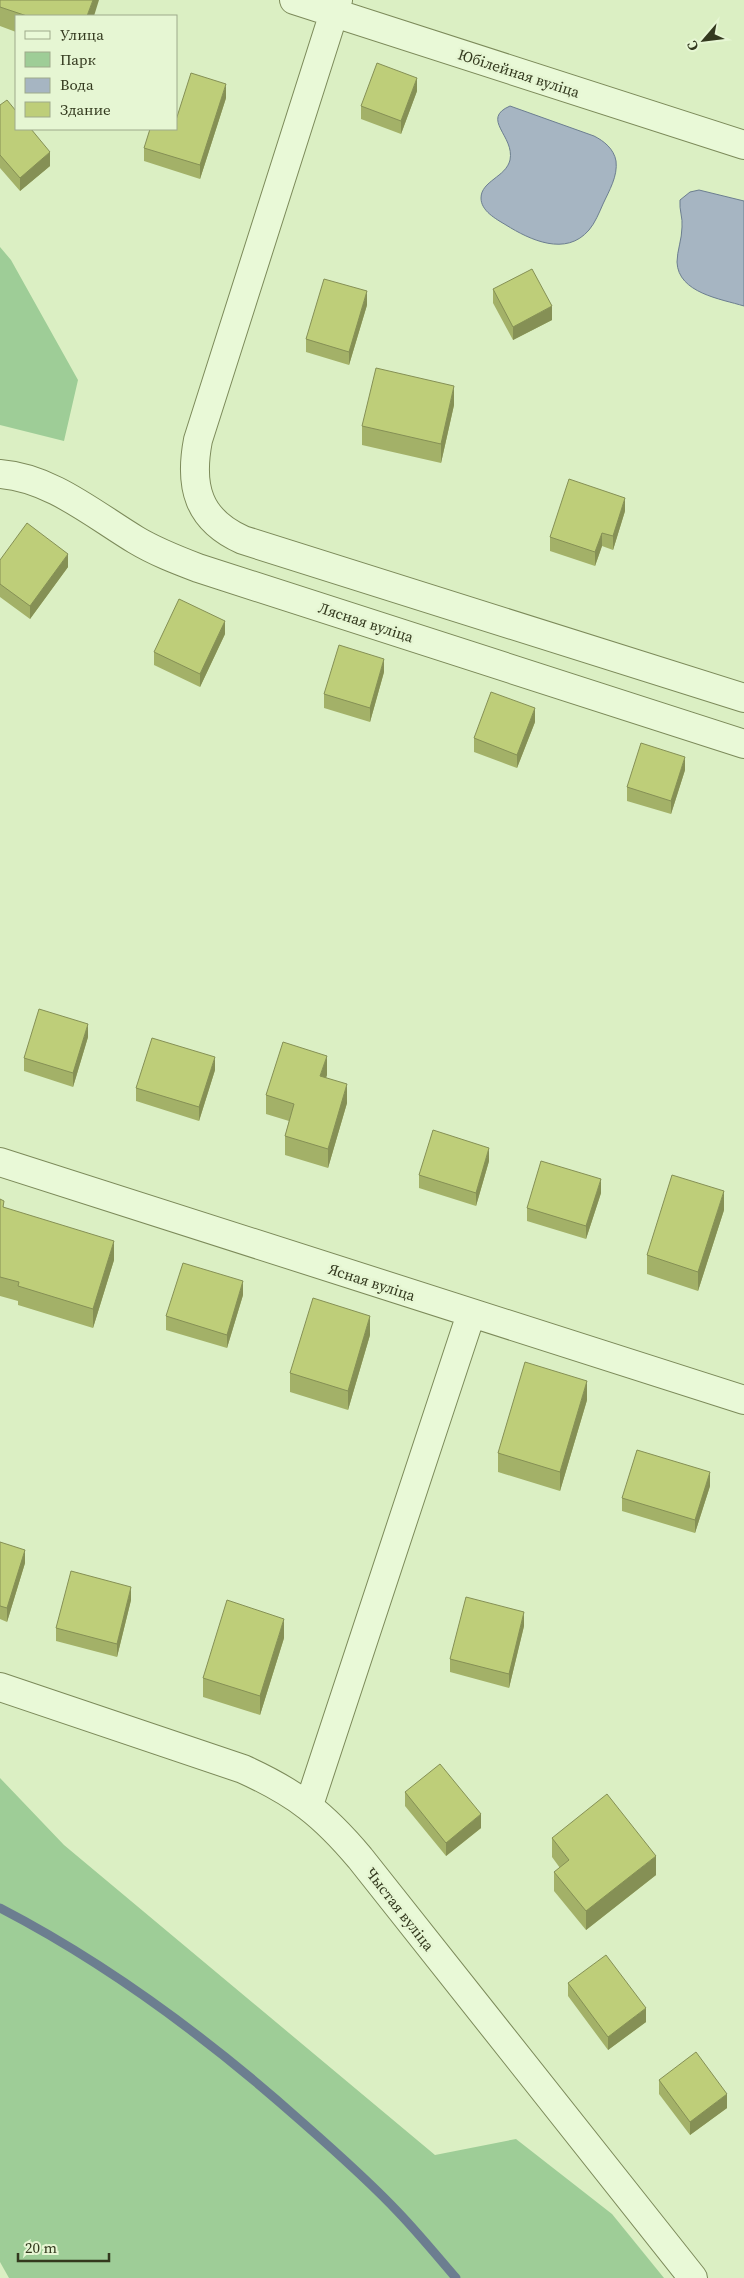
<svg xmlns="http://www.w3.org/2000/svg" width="744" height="2278" font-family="'Source Serif 4',serif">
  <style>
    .green { fill: #9ecd97 }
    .water { fill: #a6b5c2; stroke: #6c7e90 }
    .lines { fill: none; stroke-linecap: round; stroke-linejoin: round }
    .stream { stroke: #6c7e90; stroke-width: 9 }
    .street-casing { stroke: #7c8a5a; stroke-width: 30 }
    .street { stroke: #e9f9d7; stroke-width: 28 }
    .wall { fill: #a3b168 }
    .shaded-wall { fill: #859055 }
    .building { fill: #bece79; stroke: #859055 }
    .labels { text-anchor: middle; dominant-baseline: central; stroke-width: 5; stroke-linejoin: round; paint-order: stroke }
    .street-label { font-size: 15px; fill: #33391e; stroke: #e6f6d3 }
  </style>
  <rect width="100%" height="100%" fill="#dbefc3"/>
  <path class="green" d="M 0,247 L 11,260 L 78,380 L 64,441 L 0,425 Z
    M 0,1778 L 64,1845 L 435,2155 L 516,2139 L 612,2214 L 664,2278 L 9,2278 L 0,2262 Z"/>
  <path class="water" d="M 510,106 L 594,136 C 604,141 614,149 616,161 C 618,176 609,191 603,204 C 599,213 595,223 589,230 C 566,257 530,240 506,225 C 496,219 481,211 481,198 C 481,181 506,177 510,160 C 515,136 480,119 510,106 Z
    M 699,190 L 744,201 L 744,306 C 721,299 678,293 677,262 C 677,251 682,239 682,227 C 683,218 679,210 680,200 L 690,192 Z"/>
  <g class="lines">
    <path class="stream" d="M 0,1908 C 110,1965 210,2040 302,2122 C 335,2151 369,2181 399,2213 C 419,2234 437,2256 456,2278"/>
    <defs>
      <path id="street" d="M 294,0 L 744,145
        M 338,0 L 198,440 C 189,487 198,520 243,540 L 744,698
        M 0,474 C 51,478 93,514 136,540 C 156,552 177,560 198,568 L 744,744
        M 0,1162 L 744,1400
        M 0,1687 L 243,1769 C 296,1793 323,1814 360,1858 L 693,2278
        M 309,1805 L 471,1314"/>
    </defs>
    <use href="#street" class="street-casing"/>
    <use href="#street" class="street"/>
  </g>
  <path class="wall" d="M 0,0 L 94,16 L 16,16 L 16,32 L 0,26 Z
    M 417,91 L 401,134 L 361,119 L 361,106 Z
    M 226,98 L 200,179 L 144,161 L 144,148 Z
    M 0,105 L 50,166 L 20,191 L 0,168 Z
    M 493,289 L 552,320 L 513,340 L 493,303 Z
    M 367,305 L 349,365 L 306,352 L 306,339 Z
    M 454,405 L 441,463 L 362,445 L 362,426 Z
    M 625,511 L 613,550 L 602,546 L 595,566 L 550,551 L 550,537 Z
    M 0,560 L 68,567 L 30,619 L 0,597 Z
    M 225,634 L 200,687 L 154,665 L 154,652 Z
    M 384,672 L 370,722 L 324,708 L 324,694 Z
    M 535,722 L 517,768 L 474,752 L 474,738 Z
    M 685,770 L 671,814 L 627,801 L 627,787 Z
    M 88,1037 L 73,1087 L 24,1071 L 24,1058 Z
    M 215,1070 L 199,1121 L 136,1101 L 136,1088 Z
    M 327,1075 L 326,1077 L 347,1103 L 328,1168 L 285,1155 L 285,1136 L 289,1121 L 266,1114 L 266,1095 Z
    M 489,1161 L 476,1206 L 419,1188 L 419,1175 Z
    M 601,1193 L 586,1239 L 527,1221 L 527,1208 Z
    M 0,1199 L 4,1208 L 114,1260 L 93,1328 L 18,1305 L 18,1301 L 0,1296 Z
    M 724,1210 L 698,1291 L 647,1274 L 647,1255 Z
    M 243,1295 L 227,1348 L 166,1330 L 166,1316 Z
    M 370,1335 L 348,1410 L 290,1392 L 290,1373 Z
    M 587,1400 L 560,1491 L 498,1472 L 498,1453 Z
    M 710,1486 L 695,1533 L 622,1511 L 622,1498 Z
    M 0,1542 L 25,1563 L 7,1622 L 0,1619 Z
    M 131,1600 L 117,1657 L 56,1641 L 56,1628 Z
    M 524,1626 L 509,1688 L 450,1672 L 450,1659 Z
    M 284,1638 L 260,1715 L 203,1697 L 203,1678 Z
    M 405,1792 L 481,1828 L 446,1856 L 405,1806 Z
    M 552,1838 L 656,1875 L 586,1930 L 554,1891 L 554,1872 L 560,1868 L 552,1857 Z
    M 568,1983 L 646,2022 L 608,2050 L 568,1996 Z
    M 659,2080 L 727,2108 L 690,2135 L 659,2094 Z"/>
  <path class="shaded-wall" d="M 93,0 L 99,0 L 94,16 L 87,16 Z
    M 417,78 L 417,91 L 401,134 L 401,121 Z
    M 226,84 L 226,98 L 200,179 L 200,165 Z
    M 50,152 L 50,166 L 20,191 L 20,178 Z
    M 367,291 L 367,305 L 349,365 L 349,352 Z
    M 552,306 L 552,320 L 513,340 L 513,327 Z
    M 454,386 L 454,405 L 441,463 L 441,444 Z
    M 625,498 L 625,511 L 613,550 L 613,536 Z
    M 602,533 L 602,546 L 595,566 L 595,552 Z
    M 68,554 L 68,567 L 30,619 L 30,606 Z
    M 225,621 L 225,634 L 200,687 L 200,674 Z
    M 384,659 L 384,672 L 370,722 L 370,708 Z
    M 535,708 L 535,722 L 517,768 L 517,755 Z
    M 685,757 L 685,770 L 671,814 L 671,801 Z
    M 88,1024 L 88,1037 L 73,1087 L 73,1073 Z
    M 327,1056 L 327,1075 L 320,1095 L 320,1076 Z
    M 215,1057 L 215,1070 L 199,1121 L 199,1107 Z
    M 347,1084 L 347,1103 L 328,1168 L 328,1149 Z
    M 489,1148 L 489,1161 L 476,1206 L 476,1193 Z
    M 601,1179 L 601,1193 L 586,1239 L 586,1226 Z
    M 724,1191 L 724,1210 L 698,1291 L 698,1272 Z
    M 114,1241 L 114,1260 L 93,1328 L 93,1309 Z
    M 243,1281 L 243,1295 L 227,1348 L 227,1335 Z
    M 370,1316 L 370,1335 L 348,1410 L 348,1391 Z
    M 587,1381 L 587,1400 L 560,1491 L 560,1472 Z
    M 710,1472 L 710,1486 L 695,1533 L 695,1520 Z
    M 25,1550 L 25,1563 L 7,1622 L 7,1608 Z
    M 131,1587 L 131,1600 L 117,1657 L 117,1644 Z
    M 524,1612 L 524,1626 L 509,1688 L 509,1674 Z
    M 284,1619 L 284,1638 L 260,1715 L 260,1696 Z
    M 481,1814 L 481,1828 L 446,1856 L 446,1843 Z
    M 656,1856 L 656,1875 L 586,1930 L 586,1911 Z
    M 646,2008 L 646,2022 L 608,2050 L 608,2037 Z
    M 727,2094 L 727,2108 L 690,2135 L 690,2122 Z"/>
  <path class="building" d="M 0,0 L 93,0 L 87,16 L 27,16 L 0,7 Z
    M 377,63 L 417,78 L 401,121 L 361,106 Z
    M 191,73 L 226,84 L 200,165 L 144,148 L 150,129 L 176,129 L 176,120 Z
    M 7,100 L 16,111 L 16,129 L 31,129 L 50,152 L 20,178 L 0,155 L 0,105 Z
    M 532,269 L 552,306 L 513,327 L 493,289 Z
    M 324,279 L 367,291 L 349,352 L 306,339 Z
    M 376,368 L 454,386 L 441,444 L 362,426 Z
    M 569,479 L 625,498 L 613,536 L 602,533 L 595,552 L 550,537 Z
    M 27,523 L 68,554 L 30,606 L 0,584 L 0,560 Z
    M 179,599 L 225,621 L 200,674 L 154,652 Z
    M 339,645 L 384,659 L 370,708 L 324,694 Z
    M 491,692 L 535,708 L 517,755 L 474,738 Z
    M 641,743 L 685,757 L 671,801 L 627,787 Z
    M 39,1009 L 88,1024 L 73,1073 L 24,1058 Z
    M 152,1038 L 215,1057 L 199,1107 L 136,1088 Z
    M 283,1042 L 327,1056 L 320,1076 L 347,1084 L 328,1149 L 285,1136 L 294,1104 L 266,1095 Z
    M 433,1130 L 489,1148 L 476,1193 L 419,1175 Z
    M 541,1161 L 601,1179 L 586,1226 L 527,1208 Z
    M 672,1175 L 724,1191 L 698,1272 L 647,1255 Z
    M 0,1199 L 4,1201 L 3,1207 L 114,1241 L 93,1309 L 18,1286 L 19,1282 L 0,1277 Z
    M 183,1263 L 243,1281 L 227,1335 L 166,1316 Z
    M 313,1298 L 370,1316 L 348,1391 L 290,1373 Z
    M 525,1362 L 587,1381 L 560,1472 L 498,1453 Z
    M 637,1450 L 710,1472 L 695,1520 L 622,1498 Z
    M 0,1542 L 25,1550 L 7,1608 L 0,1606 Z
    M 71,1571 L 131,1587 L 117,1644 L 56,1628 Z
    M 466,1597 L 524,1612 L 509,1674 L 450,1659 Z
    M 227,1600 L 284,1619 L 260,1696 L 203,1678 Z
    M 440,1764 L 481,1814 L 446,1843 L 405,1792 Z
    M 607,1794 L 656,1856 L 586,1911 L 554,1872 L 569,1860 L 552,1838 Z
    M 606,1955 L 646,2008 L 608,2037 L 568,1983 Z
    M 696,2052 L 727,2094 L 690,2122 L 659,2080 Z"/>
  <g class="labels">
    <g class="street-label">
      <text transform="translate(519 73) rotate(18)">Юбілейная вуліца</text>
      <text transform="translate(366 622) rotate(18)">Лясная вуліца</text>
      <text transform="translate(372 1282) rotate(18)">Ясная вуліца</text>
      <text transform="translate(400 1909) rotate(52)">Чыстая вуліца</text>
    </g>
  </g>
  <rect x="15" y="15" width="162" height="115" fill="#e6f6d3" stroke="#9eaa8b"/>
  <rect x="25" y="31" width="25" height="8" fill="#e9f9d7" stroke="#9eaa8b"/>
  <text x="60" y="40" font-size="15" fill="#33391e">Улица</text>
  <rect x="25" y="52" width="25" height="15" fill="#9ecd97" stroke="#9eaa8b"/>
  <text x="60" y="65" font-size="15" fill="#33391e">Парк</text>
  <rect x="25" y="78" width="25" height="15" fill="#a6b5c2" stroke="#9eaa8b"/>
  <text x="60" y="90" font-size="15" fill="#33391e">Вода</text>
  <rect x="25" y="102" width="25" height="15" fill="#bece79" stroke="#9eaa8b"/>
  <text x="60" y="115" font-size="15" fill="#33391e">Здание</text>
  <g transform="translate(704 40) rotate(242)" stroke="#e6f6d3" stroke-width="4" paint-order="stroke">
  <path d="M0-4L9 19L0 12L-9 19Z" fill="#33391e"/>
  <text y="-8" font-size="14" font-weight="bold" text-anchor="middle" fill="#33391e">С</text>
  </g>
  <path d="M18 2253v8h91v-8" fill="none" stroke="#33391e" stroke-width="2.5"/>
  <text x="25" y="2253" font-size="15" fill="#33391e" stroke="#e6f6d3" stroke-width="4" paint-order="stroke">20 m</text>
</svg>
